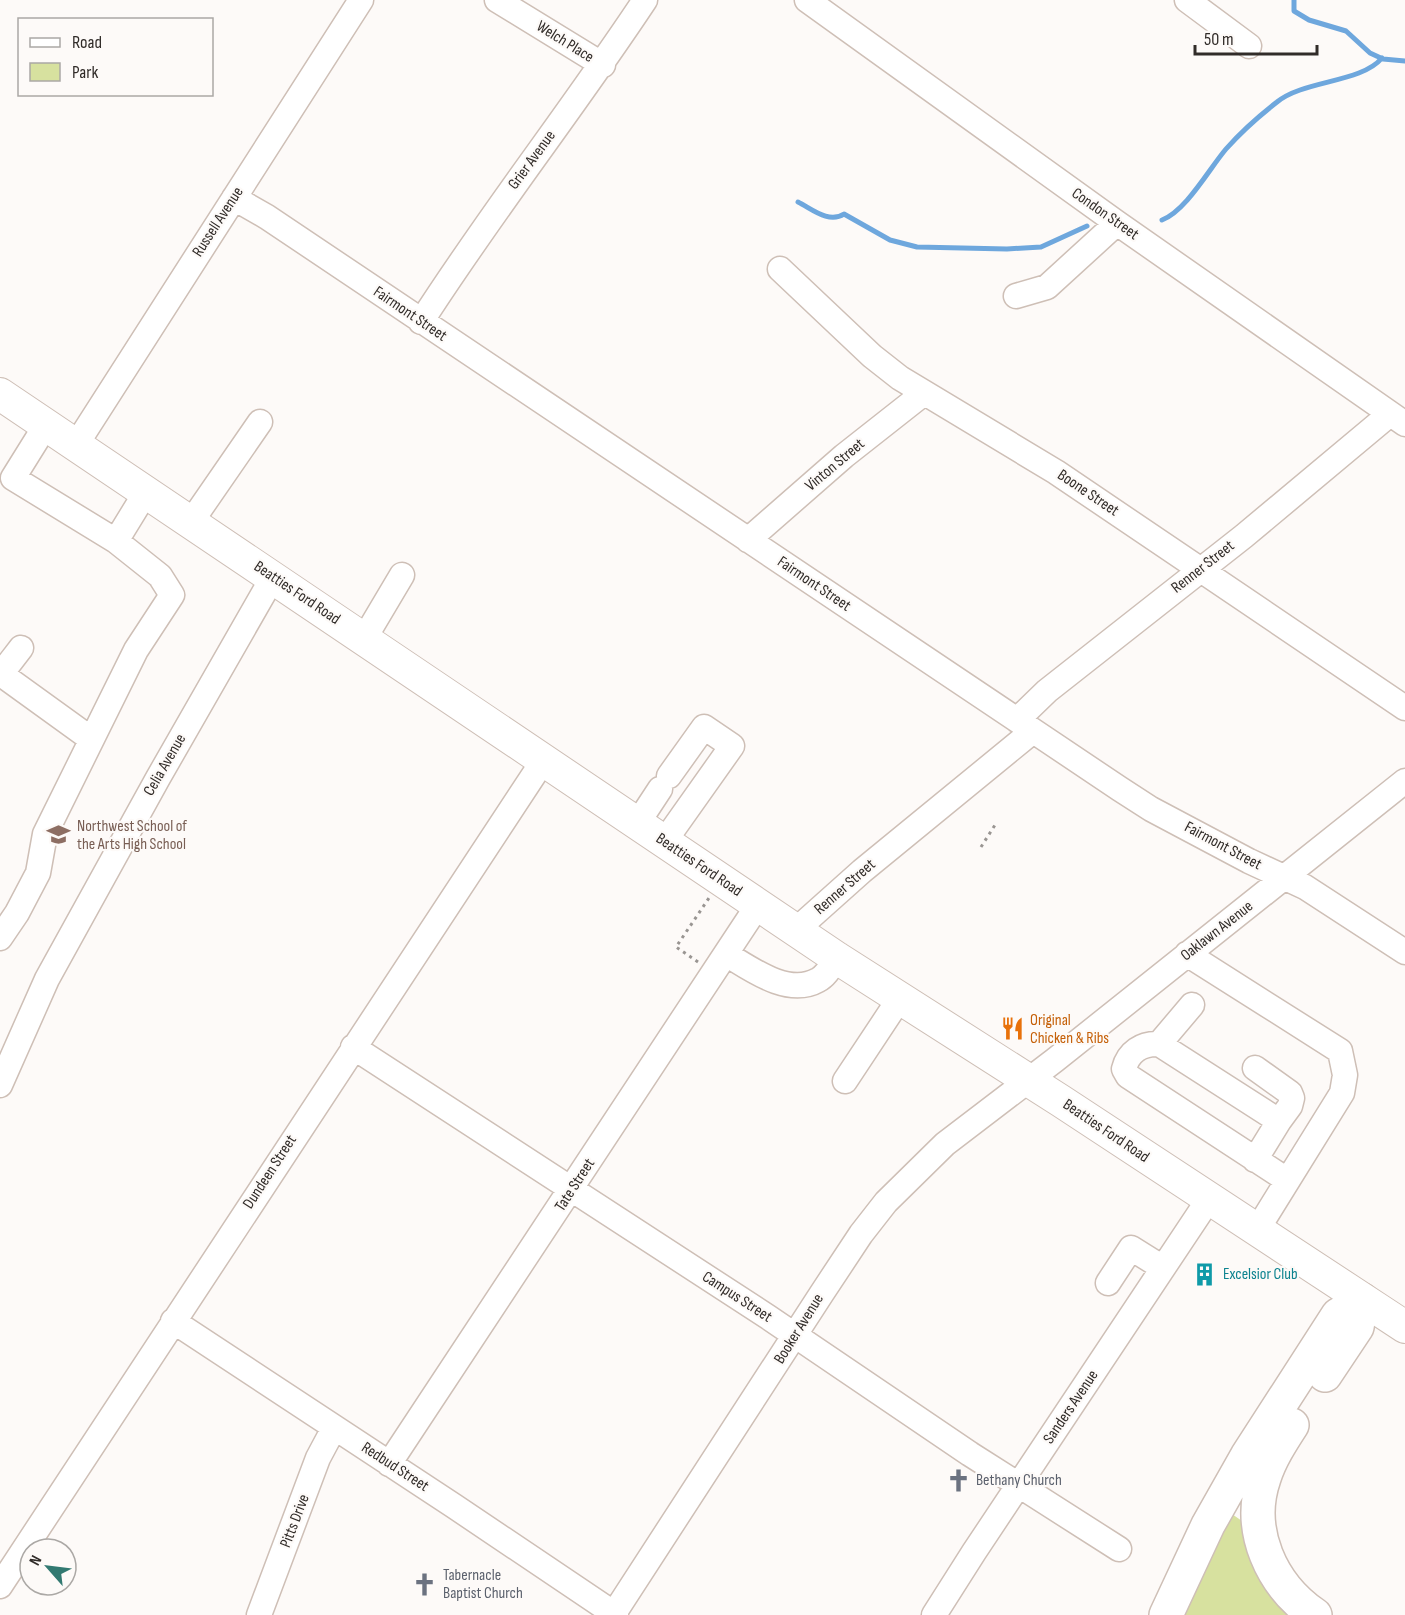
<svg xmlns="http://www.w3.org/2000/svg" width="1405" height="1615" font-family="'Sofia Sans Condensed',sans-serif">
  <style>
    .green { fill: #d7e19f }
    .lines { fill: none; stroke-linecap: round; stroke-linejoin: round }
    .stream { stroke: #6ea7dd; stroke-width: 5 }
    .minor-casing { stroke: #cebfb6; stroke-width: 27 }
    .major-casing { stroke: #cebfb6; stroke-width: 34 }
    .highway-casing { stroke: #cebfb6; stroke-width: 36 }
    .path { stroke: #999592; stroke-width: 3; stroke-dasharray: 3 4.5; stroke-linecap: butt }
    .minor { stroke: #fff; stroke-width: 24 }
    .major { stroke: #fff; stroke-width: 32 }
    .highway { stroke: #fff; stroke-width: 33 }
    .labels { text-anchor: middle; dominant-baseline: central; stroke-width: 4.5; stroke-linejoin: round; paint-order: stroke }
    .street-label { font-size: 16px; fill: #312c29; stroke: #fdfaf8 }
    .education-label { font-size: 16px; fill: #785e54; stroke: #fdfaf8; text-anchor: start }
    .food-label { font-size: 16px; fill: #c56008; stroke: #fdfaf8; text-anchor: start }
    .culture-label { font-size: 16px; fill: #0d838f; stroke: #fdfaf8; text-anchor: start }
    .worship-label { font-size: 16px; fill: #5b616d; stroke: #fdfaf8; text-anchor: start }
  </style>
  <rect width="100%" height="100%" fill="#fdfaf8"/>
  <path class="green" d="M 1229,1512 L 1242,1521 L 1246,1539 L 1296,1615 L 1177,1615 Z"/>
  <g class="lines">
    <path class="stream" d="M 1294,0 L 1294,11 L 1309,20 L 1346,31 L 1370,53 L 1383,59 L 1405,61
      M 798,202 C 812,209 829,224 844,214 L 890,240 L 917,247 L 1007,249 L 1041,247 L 1087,226
      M 1162,220 C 1186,211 1209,169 1226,149 C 1241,132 1259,116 1277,102 C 1304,80 1361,83 1382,58"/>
    <defs>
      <path id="minor" d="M 497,0 L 603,65
        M 807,0 L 1117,223 L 1405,424
        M 1187,0 L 1249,46
        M 234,198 L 267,217 L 1120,789 L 1151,809 L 1249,861 L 1305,887 L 1405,952
        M 780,269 L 872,356 L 900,378 L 1056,472 L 1405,708
        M 1016,296 L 1047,287 L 1117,223
        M 421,322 C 492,211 573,109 645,0
        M 76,445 L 361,0
        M 191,522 L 260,422
        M 748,540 L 844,456 L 924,393
        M 116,541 L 146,492
        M 364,639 L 402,575
        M 21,648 L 1,674 L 91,739
        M 1017,720 L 1047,691 L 1244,536 L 1390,414
        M 637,824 L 660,789
        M 664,842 L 732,746 L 704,727 L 669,776
        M 796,930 L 862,871 L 1033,731
        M 0,938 L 17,913 L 38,873 L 45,834 L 136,650 L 172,595 L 160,576 L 116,541 L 13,478 L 46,425
        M 726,954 C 751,969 788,997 818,980 C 826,976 832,965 837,958
        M 1187,954 L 1340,1051 L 1345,1075 L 1342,1093 L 1257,1230
        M 1159,1044 L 1192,1005
        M 353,1047 L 768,1317 L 970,1454 L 1119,1549
        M 1255,1068 L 1290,1093 L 1292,1098 L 1290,1106 L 1279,1121 L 1159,1044 C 1142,1043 1128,1052 1124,1069 L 1128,1076 L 1287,1180
        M 845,1081 L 900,998
        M 0,1085 L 47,979 L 158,778 L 273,577
        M 1255,1160 L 1279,1121
        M 1108,1283 L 1131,1248 L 1163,1268
        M 173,1321 L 454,1506 L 616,1615
        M 389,1464 L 758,905
        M 0,1586 L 543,761
        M 259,1615 L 318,1458 L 334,1428
        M 613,1615 L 822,1293 L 861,1234 L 886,1202 L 945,1144 L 1055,1060 L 1405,781
        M 934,1615 L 974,1552 L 1209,1199"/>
      <path id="major" d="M 0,394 L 837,958 L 1061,1101 L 1405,1327"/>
      <path id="highway" d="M 1325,1375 L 1357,1327 L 1362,1300
        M 1292,1425 C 1281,1442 1270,1459 1264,1478 C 1246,1530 1271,1585 1315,1615
        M 1166,1615 L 1208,1525 L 1247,1456 L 1338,1315 L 1362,1300"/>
    </defs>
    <use href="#minor" class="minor-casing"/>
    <use href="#major" class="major-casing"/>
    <use href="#highway" class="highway-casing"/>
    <path class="path" d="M 981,847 L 995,825
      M 698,962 L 676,947 L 709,898"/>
    <use href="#minor" class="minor"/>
    <use href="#major" class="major"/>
    <use href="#highway" class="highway"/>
  </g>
  <defs>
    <symbol id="school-bare" viewBox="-9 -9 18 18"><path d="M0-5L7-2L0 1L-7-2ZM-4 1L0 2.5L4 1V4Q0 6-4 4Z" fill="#8d6e63" stroke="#fdfaf8" stroke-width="2.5" paint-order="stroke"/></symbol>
    <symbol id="restaurant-bare" viewBox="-9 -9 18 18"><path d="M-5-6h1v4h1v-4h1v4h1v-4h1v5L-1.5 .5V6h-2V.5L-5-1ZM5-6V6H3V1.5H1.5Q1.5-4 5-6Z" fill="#e8710a" stroke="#fdfaf8" stroke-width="2.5" paint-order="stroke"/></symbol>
    <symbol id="building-bare" viewBox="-9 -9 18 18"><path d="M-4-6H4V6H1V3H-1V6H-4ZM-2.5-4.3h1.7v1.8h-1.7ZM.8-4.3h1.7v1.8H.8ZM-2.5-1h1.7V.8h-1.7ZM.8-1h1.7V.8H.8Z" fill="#0f9aa8" stroke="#fdfaf8" stroke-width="2.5" paint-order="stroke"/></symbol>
    <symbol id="church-bare" viewBox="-9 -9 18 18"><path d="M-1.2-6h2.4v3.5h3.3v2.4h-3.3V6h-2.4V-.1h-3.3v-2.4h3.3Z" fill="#6b7280" stroke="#fdfaf8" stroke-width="2.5" paint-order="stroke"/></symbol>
  </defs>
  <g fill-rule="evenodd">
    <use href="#school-bare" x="42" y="818" width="33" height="33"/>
    <use href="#restaurant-bare" x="996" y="1012" width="33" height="33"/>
    <use href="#building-bare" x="1188" y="1258" width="33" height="33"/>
    <use href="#church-bare" x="942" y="1464" width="33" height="33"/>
    <use href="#church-bare" x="408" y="1568" width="33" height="33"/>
  </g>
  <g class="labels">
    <g class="street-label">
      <text transform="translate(565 42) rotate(32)">Welch Place</text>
      <text transform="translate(532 160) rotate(-54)">Grier Avenue</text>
      <text transform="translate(1105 214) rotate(35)">Condon Street</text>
      <text transform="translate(218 222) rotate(-57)">Russell Avenue</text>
      <text transform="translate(410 314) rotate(34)">Fairmont Street</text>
      <text transform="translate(835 465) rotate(-40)">Vinton Street</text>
      <text transform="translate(1088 493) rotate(34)">Boone Street</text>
      <text transform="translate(1203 567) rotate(-38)">Renner Street</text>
      <text transform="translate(814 584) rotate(34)">Fairmont Street</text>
      <text transform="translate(297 593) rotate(34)">Beatties Ford Road</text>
      <text transform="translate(165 765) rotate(-60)">Celia Avenue</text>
      <text transform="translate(1223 846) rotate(28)">Fairmont Street</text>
      <text transform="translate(699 865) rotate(34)">Beatties Ford Road</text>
      <text transform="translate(845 887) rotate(-41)">Renner Street</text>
      <text transform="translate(1217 931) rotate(-38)">Oaklawn Avenue</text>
      <text transform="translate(1106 1131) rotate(34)">Beatties Ford Road</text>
      <text transform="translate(270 1172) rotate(-57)">Dundeen Street</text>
      <text transform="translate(575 1185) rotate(-57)">Tate Street</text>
      <text transform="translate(737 1297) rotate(33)">Campus Street</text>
      <text transform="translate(799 1329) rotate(-58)">Booker Avenue</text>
      <text transform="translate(1071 1407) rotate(-56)">Sanders Avenue</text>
      <text transform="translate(395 1467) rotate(33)">Redbud Street</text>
      <text transform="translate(295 1521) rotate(-69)">Pitts Drive</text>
    </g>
    <g class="education-label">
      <text x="77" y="826">Northwest School of<tspan x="77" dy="18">the Arts High School</tspan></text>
    </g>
    <g class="food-label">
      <text x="1030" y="1020">Original<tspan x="1030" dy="18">Chicken &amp; Ribs</tspan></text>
    </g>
    <g class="culture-label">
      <text x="1223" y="1274">Excelsior Club</text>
    </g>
    <g class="worship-label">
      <text x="976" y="1480">Bethany Church</text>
      <text x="443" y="1575">Tabernacle<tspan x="443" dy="18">Baptist Church</tspan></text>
    </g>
  </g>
  <rect x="18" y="18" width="195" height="78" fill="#fdfaf8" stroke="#aba8a5" stroke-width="1.5"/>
  <rect x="30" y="38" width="30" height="9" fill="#ffffff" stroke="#aba8a5" stroke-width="1.5"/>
  <text x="72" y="48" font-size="18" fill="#312c29">Road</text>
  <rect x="30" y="63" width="30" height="18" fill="#d7e19f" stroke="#aba8a5" stroke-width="1.5"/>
  <text x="72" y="78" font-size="18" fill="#312c29">Park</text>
  <g transform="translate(48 1567) rotate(298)"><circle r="28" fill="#fdfaf8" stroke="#aba8a5" stroke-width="1.5"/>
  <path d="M0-4.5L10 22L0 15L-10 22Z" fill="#327971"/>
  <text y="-9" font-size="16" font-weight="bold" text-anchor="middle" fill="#312c29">N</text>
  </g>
  <path d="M1195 45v9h122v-9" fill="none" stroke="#312c29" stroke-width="3"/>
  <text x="1204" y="45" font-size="18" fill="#312c29" stroke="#fdfaf8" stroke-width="4.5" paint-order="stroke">50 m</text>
</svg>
